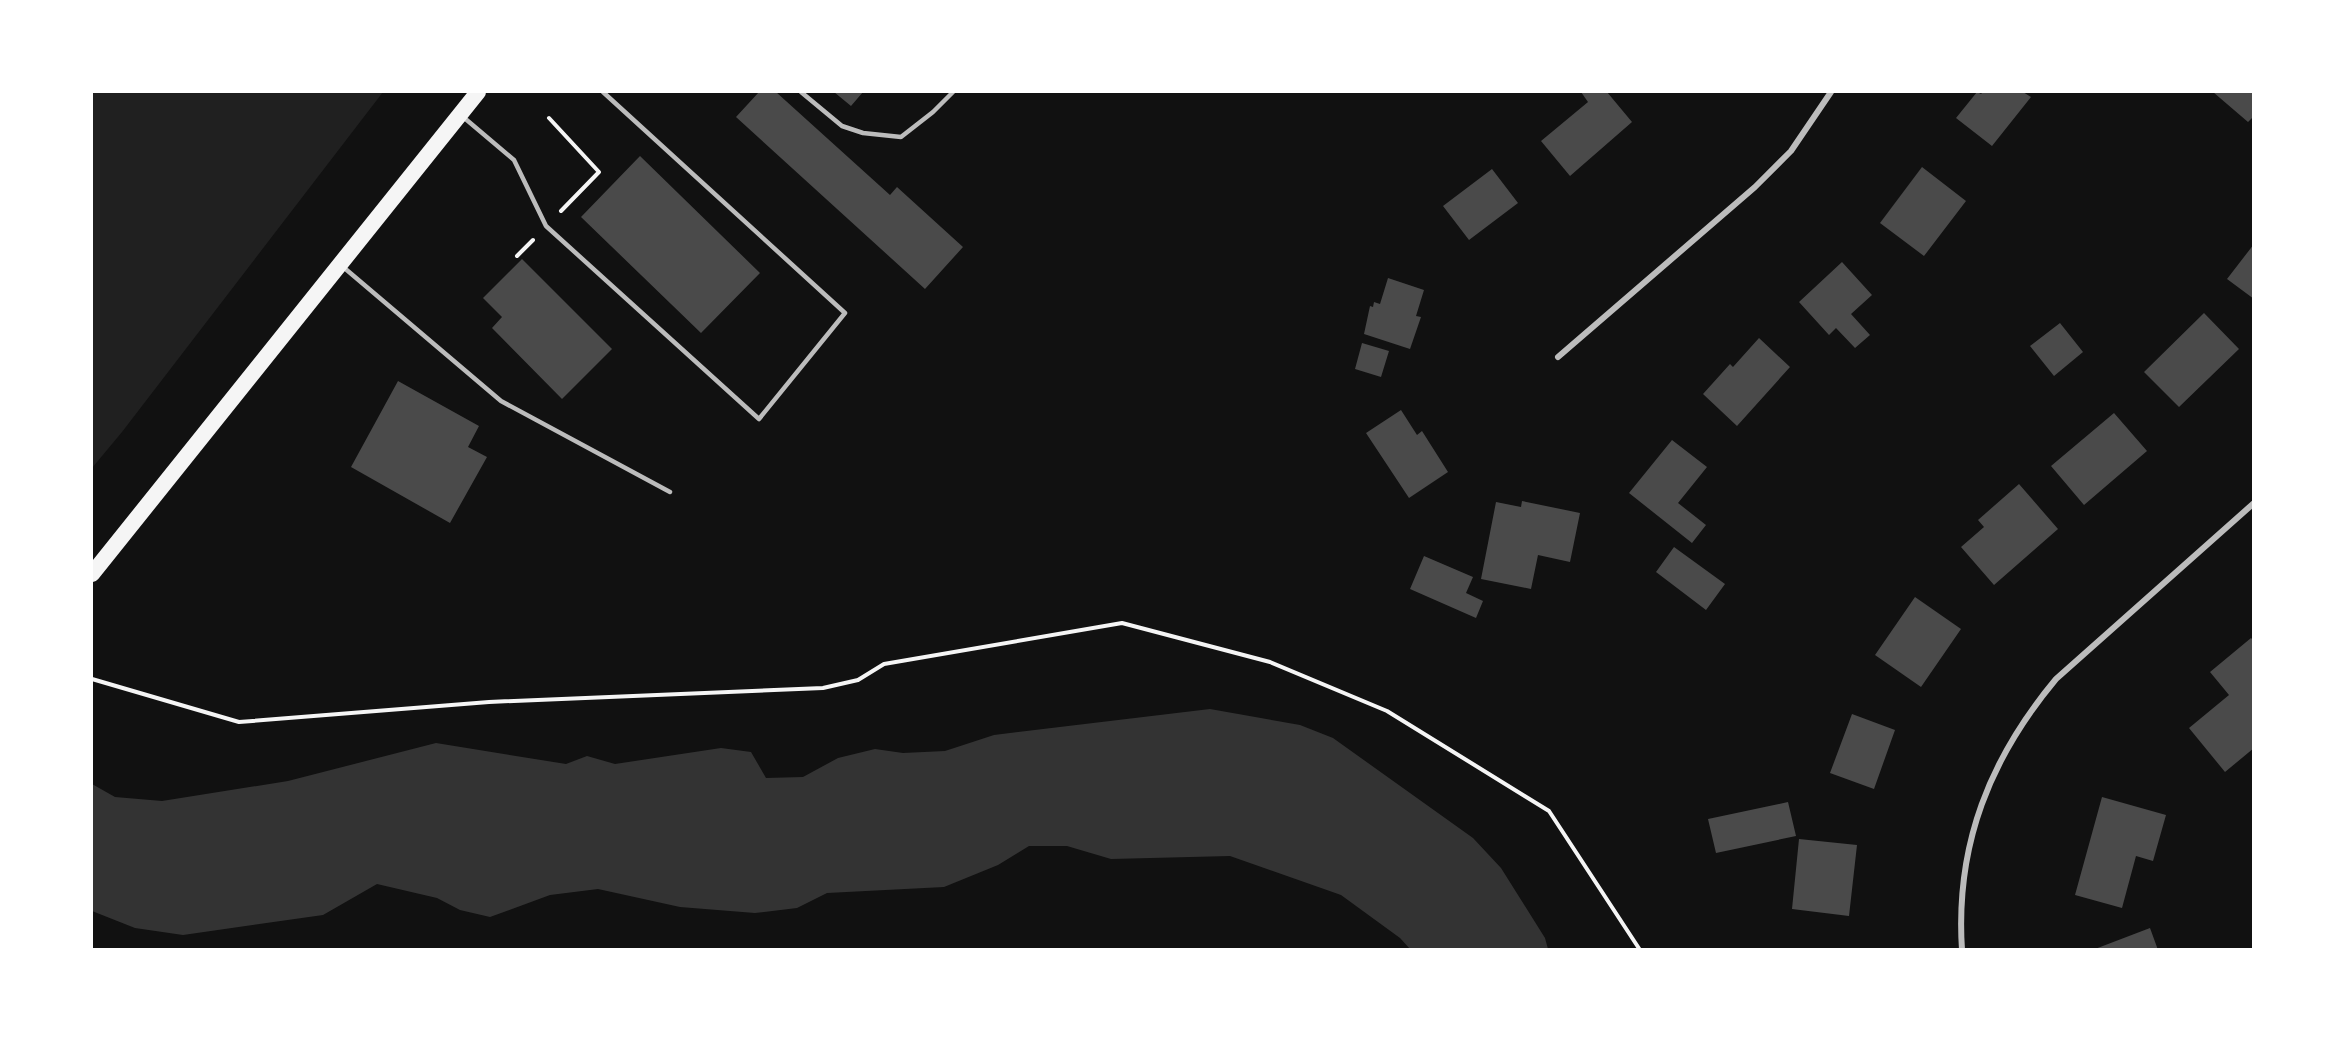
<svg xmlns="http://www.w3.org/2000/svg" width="2345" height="1041" font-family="'Exo 2',sans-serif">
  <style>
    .green { fill: #202020 }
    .water { fill: #333 }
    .building { fill: #4a4a4a }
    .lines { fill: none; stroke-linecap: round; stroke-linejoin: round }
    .path { stroke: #f5f5f5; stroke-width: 4 }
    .service { stroke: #bcbcbc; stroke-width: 4.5 }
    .minor { stroke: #bcbcbc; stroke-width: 6 }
    .trunk { stroke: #f5f5f5; stroke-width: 16 }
  </style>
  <rect width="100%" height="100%" fill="#111"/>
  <path class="green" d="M 92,92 L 383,92 L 122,432 L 92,468 Z"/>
  <path class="water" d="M 1210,709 L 1300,725 L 1333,738 L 1473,838 L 1501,868 L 1545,938 L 1548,949 L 1410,949 L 1400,938 L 1341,895 L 1230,856 L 1111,859 L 1067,846 L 1029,846 L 998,865 L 944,887 L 827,893 L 797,908 L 755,913 L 680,907 L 598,889 L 550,895 L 490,917 L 460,910 L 437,898 L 377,884 L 323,915 L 183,935 L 135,928 L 92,911 L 92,784 L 115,797 L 162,801 L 288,781 L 436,743 L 566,764 L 587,756 L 615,764 L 721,748 L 751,752 L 766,778 L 803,777 L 838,758 L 875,749 L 903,753 L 945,751 L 994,735 Z"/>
  <path class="building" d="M 759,92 L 776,92 L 890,195 L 897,187 L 963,247 L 925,289 L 736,117 Z
    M 834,92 L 863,92 L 851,106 Z
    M 1581,92 L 1607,92 L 1632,122 L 1570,176 L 1541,141 L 1588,102 Z
    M 1977,92 L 1981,94 L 1983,92 L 2023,92 L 2031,97 L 1992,146 L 1956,118 Z
    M 2213,92 L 2254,92 L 2254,116 L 2248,122 Z
    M 640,156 L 760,273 L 701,333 L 581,217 Z
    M 1922,167 L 1966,201 L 1924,256 L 1880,223 Z
    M 1492,169 L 1518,203 L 1469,240 L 1443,206 Z
    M 2254,244 L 2254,299 L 2227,279 Z
    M 522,259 L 612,349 L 562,399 L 492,328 L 502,317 L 483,298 Z
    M 1842,262 L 1872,295 L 1851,314 L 1870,335 L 1855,348 L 1836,328 L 1829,335 L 1799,302 Z
    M 1388,278 L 1424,290 L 1416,316 L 1421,317 L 1410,349 L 1364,334 L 1370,306 L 1373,307 L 1374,302 L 1380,304 Z
    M 2204,313 L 2239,349 L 2179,407 L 2144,372 Z
    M 2060,323 L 2083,352 L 2054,376 L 2030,346 Z
    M 1759,338 L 1790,367 L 1737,426 L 1703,394 L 1730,364 L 1733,367 Z
    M 1362,343 L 1389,351 L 1381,377 L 1355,369 Z
    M 398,381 L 479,426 L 468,447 L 487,457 L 450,523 L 351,467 Z
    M 1401,410 L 1417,435 L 1422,431 L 1448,472 L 1409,498 L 1366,433 Z
    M 2114,413 L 2147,451 L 2084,505 L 2051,466 Z
    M 1672,440 L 1707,467 L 1678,503 L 1706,525 L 1692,543 L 1629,493 Z
    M 2019,484 L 2058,529 L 1994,585 L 1961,547 L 1984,527 L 1978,520 Z
    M 1522,501 L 1580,513 L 1570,562 L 1538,555 L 1531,589 L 1481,579 L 1496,502 L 1521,507 Z
    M 1674,547 L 1725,584 L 1706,610 L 1656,572 Z
    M 1424,556 L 1473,577 L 1466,593 L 1483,601 L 1476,618 L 1410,589 Z
    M 1915,597 L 1961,629 L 1921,687 L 1875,655 Z
    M 2251,638 L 2254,641 L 2254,748 L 2225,772 L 2189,728 L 2229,695 L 2210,672 Z
    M 1852,714 L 1895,730 L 1874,789 L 1830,773 Z
    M 2102,797 L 2166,815 L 2153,861 L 2136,856 L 2122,908 L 2075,895 Z
    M 1788,802 L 1796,836 L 1716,853 L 1708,819 Z
    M 1799,839 L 1857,845 L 1849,916 L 1792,909 Z
    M 2150,928 L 2158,950 L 2095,950 L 2095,949 Z"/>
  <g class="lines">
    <path class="path" d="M 549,118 L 599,172 L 561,211
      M 517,256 L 533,240
      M 92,679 L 239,722 L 489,702 L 823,688 L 858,680 L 884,664 L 1122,623 L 1270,662 L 1387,711 L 1549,811 L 1640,950"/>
    <path class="service" d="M 801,92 L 842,126 L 863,133 L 901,137 L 933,112 L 953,92
      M 462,116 L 514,160 L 546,226 L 759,419 L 845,313 L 603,92
      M 342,266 L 501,401 L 670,492"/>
    <path class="minor" d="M 1558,357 L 1755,187 L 1791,151 L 1831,92
      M 1962,950 C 1955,845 1990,758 2056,679 L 2254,503"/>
    <path class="trunk" d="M 92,574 L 478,92"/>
  </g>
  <rect width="2345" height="1041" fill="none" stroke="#ffffff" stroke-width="186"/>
</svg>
